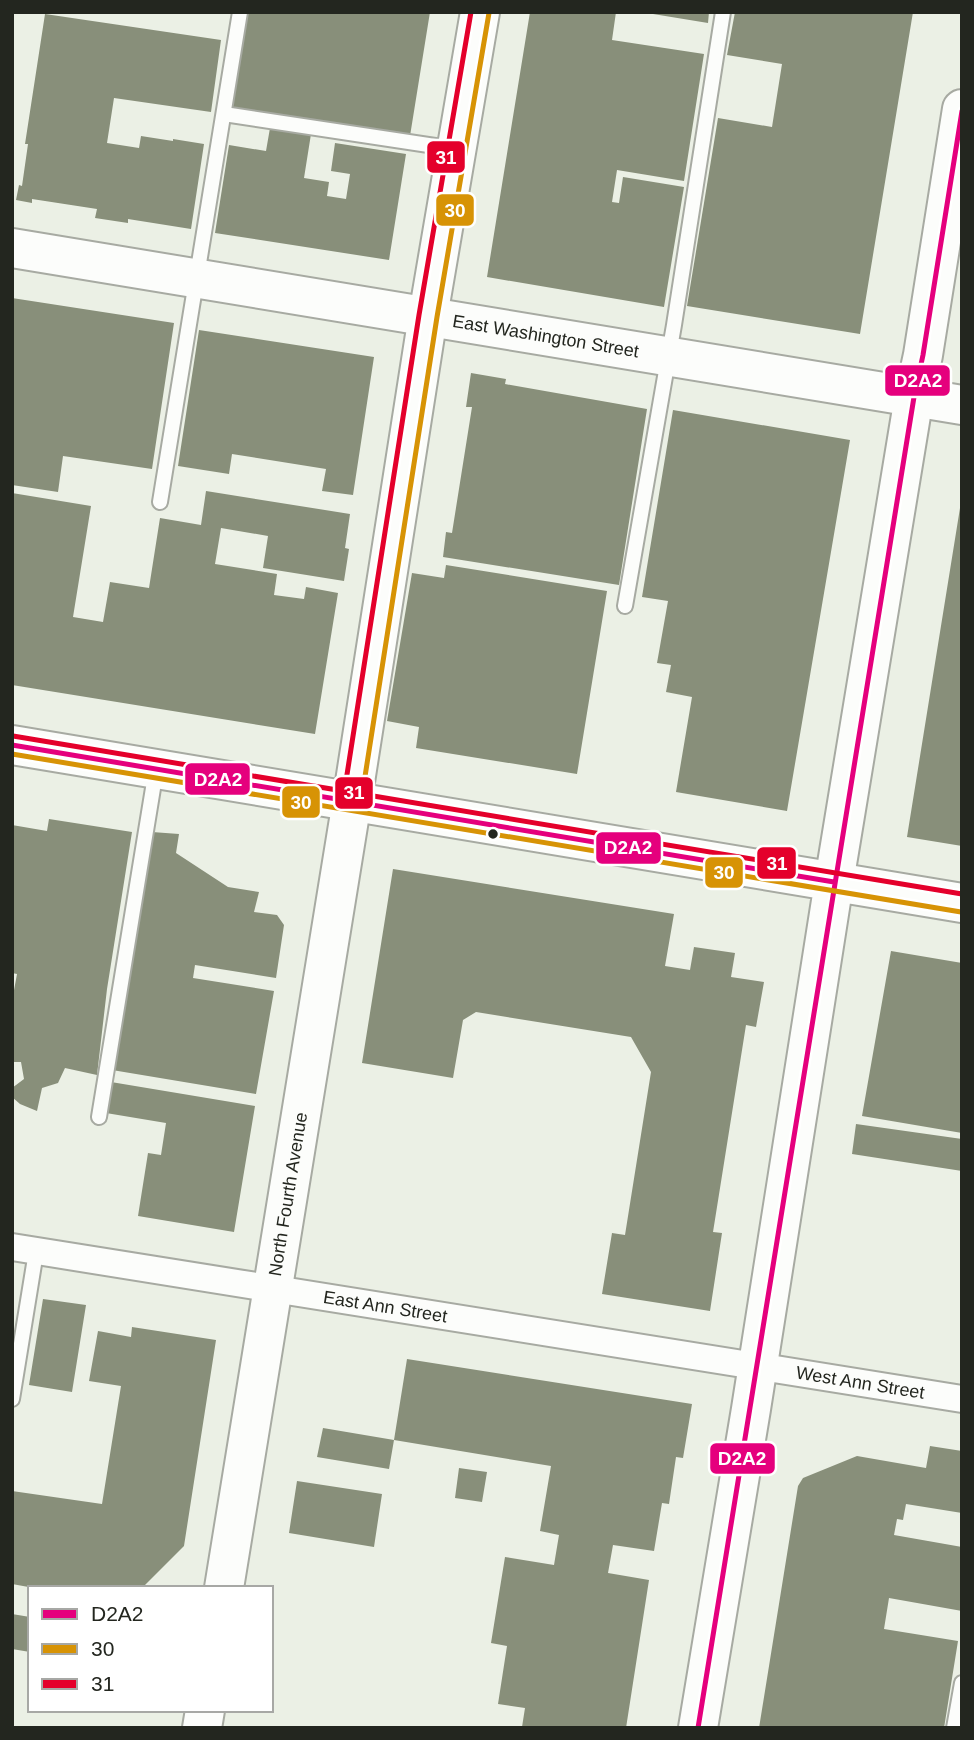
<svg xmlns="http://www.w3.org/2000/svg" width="974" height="1740" font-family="Helvetica,sans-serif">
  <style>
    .building { fill: #888f7a }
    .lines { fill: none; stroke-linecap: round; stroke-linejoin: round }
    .lane-casing { stroke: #a7aaa2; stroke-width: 18 }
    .street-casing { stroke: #a7aaa2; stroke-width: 30 }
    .secondary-casing { stroke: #a7aaa2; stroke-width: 42 }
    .primary-casing { stroke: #a7aaa2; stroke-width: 42 }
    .lane { stroke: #fcfdfb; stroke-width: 14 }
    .street { stroke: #fcfdfb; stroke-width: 26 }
    .secondary { stroke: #fcfdfb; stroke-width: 38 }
    .primary { stroke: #fcfdfb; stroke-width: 38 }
    .bus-1-casing { stroke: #fff; stroke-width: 10 }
    .bus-2-casing { stroke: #fff; stroke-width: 10 }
    .bus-3-casing { stroke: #fff; stroke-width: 10 }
    .bus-1 { stroke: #e5007d; stroke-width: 5 }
    .bus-2 { stroke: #d79305; stroke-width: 5 }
    .bus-3 { stroke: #e4002b; stroke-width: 5 }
    .bus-dot { fill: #23261f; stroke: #fff; stroke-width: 2.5 }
    .labels { text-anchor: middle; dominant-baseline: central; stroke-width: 7; stroke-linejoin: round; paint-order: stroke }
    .street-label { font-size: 18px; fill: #23261f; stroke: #fff }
    .line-badge { stroke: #fff; stroke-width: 2.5 }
    .badge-label { font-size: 19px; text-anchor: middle; font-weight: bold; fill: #fff }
  </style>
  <rect width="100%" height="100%" fill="#ebf0e5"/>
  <path class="building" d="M 247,12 L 430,12 L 410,136 L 232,108 Z
    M 530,12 L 616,12 L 612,40 L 704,54 L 684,181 L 617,170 L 612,202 L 619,203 L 623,177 L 684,187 L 664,307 L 487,277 Z
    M 653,12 L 709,12 L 708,23 L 653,14 Z
    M 735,12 L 913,12 L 860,334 L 687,306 L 718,118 L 772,127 L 782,64 L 727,55 Z
    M 45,14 L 221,40 L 211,112 L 114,98 L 107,143 L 139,148 L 141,136 L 173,141 L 173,139 L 204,144 L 191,229 L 128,219 L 128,223 L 95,218 L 97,209 L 32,199 L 32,203 L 16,200 L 19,185 L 22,186 L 28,144 L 25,144 Z
    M 270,128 L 311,134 L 304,178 L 329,182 L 327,196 L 346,199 L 350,174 L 331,171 L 335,143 L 406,154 L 389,260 L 215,233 L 229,145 L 266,151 Z
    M 12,298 L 174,323 L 152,469 L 63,456 L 58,492 L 12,485 Z
    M 199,330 L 374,357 L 353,495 L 322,491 L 326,469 L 232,454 L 229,474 L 178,466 Z
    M 471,373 L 506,379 L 505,384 L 647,409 L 619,585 L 443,557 L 446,532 L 452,533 L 472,407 L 466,407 Z
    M 673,410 L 850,440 L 787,811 L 676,792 L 692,697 L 666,692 L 671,665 L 657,663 L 668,601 L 642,597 Z
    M 206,491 L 350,514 L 345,548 L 349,549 L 344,581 L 263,568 L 268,536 L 221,528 L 215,564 L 277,574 L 274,595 L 304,599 L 306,587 L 338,593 L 315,734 L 12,685 L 12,493 L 91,506 L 73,617 L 103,622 L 110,582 L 149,588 L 160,518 L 201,525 Z
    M 960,508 L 962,508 L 962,846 L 907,837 Z
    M 446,565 L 607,591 L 577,774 L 416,748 L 419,727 L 387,721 L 412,573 L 444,578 Z
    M 49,819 L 132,832 L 107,989 L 97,1075 L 65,1068 L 58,1083 L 42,1088 L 37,1111 L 20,1104 L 12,1097 L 12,1088 L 24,1079 L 21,1062 L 12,1062 L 12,1001 L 17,974 L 12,973 L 12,825 L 47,831 Z
    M 152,832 L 179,834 L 176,853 L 228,887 L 259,892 L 254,912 L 277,915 L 284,925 L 276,978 L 195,965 L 193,978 L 274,991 L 256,1094 L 112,1070 Z
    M 393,869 L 674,914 L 665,966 L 690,970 L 694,947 L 735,953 L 731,977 L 764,982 L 756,1027 L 746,1025 L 713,1232 L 722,1233 L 710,1311 L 602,1294 L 612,1233 L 625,1235 L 651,1072 L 631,1037 L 476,1012 L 463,1020 L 453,1078 L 362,1063 Z
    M 891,951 L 962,963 L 962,1133 L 862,1116 Z
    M 111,1082 L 255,1106 L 234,1232 L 138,1216 L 148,1153 L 161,1155 L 166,1123 L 106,1113 Z
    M 856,1124 L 962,1139 L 962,1171 L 852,1154 Z
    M 43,1299 L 86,1305 L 72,1392 L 29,1385 Z
    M 132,1327 L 216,1340 L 184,1546 L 142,1588 L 34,1588 L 12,1584 L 12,1491 L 102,1504 L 121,1386 L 89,1381 L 98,1331 L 131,1337 Z
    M 407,1359 L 692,1404 L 683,1458 L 676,1457 L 669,1504 L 662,1503 L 654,1551 L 613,1545 L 608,1573 L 649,1580 L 626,1728 L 522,1727 L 525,1708 L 498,1704 L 507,1646 L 491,1643 L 505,1557 L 554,1565 L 559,1535 L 540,1531 L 551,1466 L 394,1440 L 389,1469 L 317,1457 L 323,1428 L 394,1440 Z
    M 930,1446 L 962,1451 L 962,1513 L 906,1504 L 903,1520 L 897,1519 L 894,1535 L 962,1547 L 962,1611 L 889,1598 L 884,1629 L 958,1641 L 944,1728 L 759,1728 L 798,1486 L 803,1478 L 857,1456 L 926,1468 Z
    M 459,1468 L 487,1472 L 482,1502 L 455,1498 Z
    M 297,1481 L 382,1494 L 374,1547 L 289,1533 Z
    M 12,1614 L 30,1617 L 30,1652 L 12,1649 Z"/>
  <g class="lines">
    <defs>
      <path id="lane" d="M 224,114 L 455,149
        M 160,502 L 240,12
        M 625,606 L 674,325 L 723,12
        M 99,1117 L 156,770
        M 12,1399 L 36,1252
        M 954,1728 L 962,1683"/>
      <g id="street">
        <path id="s1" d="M 12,1247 L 962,1399"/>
      </g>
      <g id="secondary">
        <path id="s2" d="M 12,248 L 962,405"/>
        <path d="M 834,882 L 914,397 L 923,355 L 962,109"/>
        <path id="s3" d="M 224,1588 L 352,801 L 428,316 L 480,12"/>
        <path d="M 202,1728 L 205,1710"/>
      </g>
      <path id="primary" d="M 12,745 L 962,903
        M 698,1728 L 751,1409 L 834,882"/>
    </defs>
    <use href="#lane" class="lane-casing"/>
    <use href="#street" class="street-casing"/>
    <use href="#secondary" class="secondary-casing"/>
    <use href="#primary" class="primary-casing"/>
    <use href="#lane" class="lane"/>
    <use href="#street" class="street"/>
    <use href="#secondary" class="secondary"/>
    <use href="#primary" class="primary"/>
    <defs>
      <path id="bus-1" d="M 12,745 L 834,882
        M 698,1728 C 772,1284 841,840 914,397 L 923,355 L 962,111"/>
      <path id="bus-2" d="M 12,754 L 961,912
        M 361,802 L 437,317 L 489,13"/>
      <path id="bus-3" d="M 13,736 L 962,894
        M 343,800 L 419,315 L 471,12"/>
    </defs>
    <use href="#bus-1" class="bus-1-casing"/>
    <use href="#bus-2" class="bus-2-casing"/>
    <use href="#bus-3" class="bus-3-casing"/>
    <use href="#bus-1" class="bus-1"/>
    <use href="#bus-2" class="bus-2"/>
    <use href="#bus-3" class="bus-3"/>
  </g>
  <circle class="bus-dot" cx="493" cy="834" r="6"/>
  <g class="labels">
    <g class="street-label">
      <text stroke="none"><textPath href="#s2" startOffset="541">East Washington Street</textPath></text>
      <text stroke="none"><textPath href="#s3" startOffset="399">North Fourth Avenue</textPath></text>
      <text stroke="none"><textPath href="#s1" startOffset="378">East Ann Street</textPath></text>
      <text stroke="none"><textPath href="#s1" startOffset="859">West Ann Street</textPath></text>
    </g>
  </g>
  <g class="line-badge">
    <rect x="426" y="140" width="40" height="34" rx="7" fill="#e4002b"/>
    <rect x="435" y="193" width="40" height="34" rx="7" fill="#d79305"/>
    <rect x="884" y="364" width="67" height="33" rx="7" fill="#e5007d"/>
    <rect x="184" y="762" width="67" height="34" rx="7" fill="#e5007d"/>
    <rect x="334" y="776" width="40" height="34" rx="7" fill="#e4002b"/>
    <rect x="281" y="785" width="40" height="34" rx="7" fill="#d79305"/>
    <rect x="595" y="831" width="67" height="34" rx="7" fill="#e5007d"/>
    <rect x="756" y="846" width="41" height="34" rx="7" fill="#e4002b"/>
    <rect x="704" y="856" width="40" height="33" rx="7" fill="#d79305"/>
    <rect x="709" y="1442" width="67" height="33" rx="7" fill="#e5007d"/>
  </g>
  <g class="badge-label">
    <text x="446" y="164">31</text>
    <text x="455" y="217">30</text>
    <text x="918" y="387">D2A2</text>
    <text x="218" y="786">D2A2</text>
    <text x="354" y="799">31</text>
    <text x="301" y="809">30</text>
    <text x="628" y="854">D2A2</text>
    <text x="777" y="870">31</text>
    <text x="724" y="879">30</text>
    <text x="742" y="1465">D2A2</text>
  </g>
  <rect width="974" height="1740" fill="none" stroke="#23261f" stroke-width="28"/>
  <rect x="28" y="1586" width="245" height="126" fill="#ffffff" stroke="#a7a8a5" stroke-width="2"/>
  <rect x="42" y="1609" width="35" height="10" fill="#e5007d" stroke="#a7a8a5" stroke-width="2"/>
  <text x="91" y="1621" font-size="21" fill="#23261f">D2A2</text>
  <rect x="42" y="1644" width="35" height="10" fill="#d79305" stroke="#a7a8a5" stroke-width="2"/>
  <text x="91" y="1656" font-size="21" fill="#23261f">30</text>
  <rect x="42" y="1679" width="35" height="10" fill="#e4002b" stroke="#a7a8a5" stroke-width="2"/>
  <text x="91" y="1691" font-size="21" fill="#23261f">31</text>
</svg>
